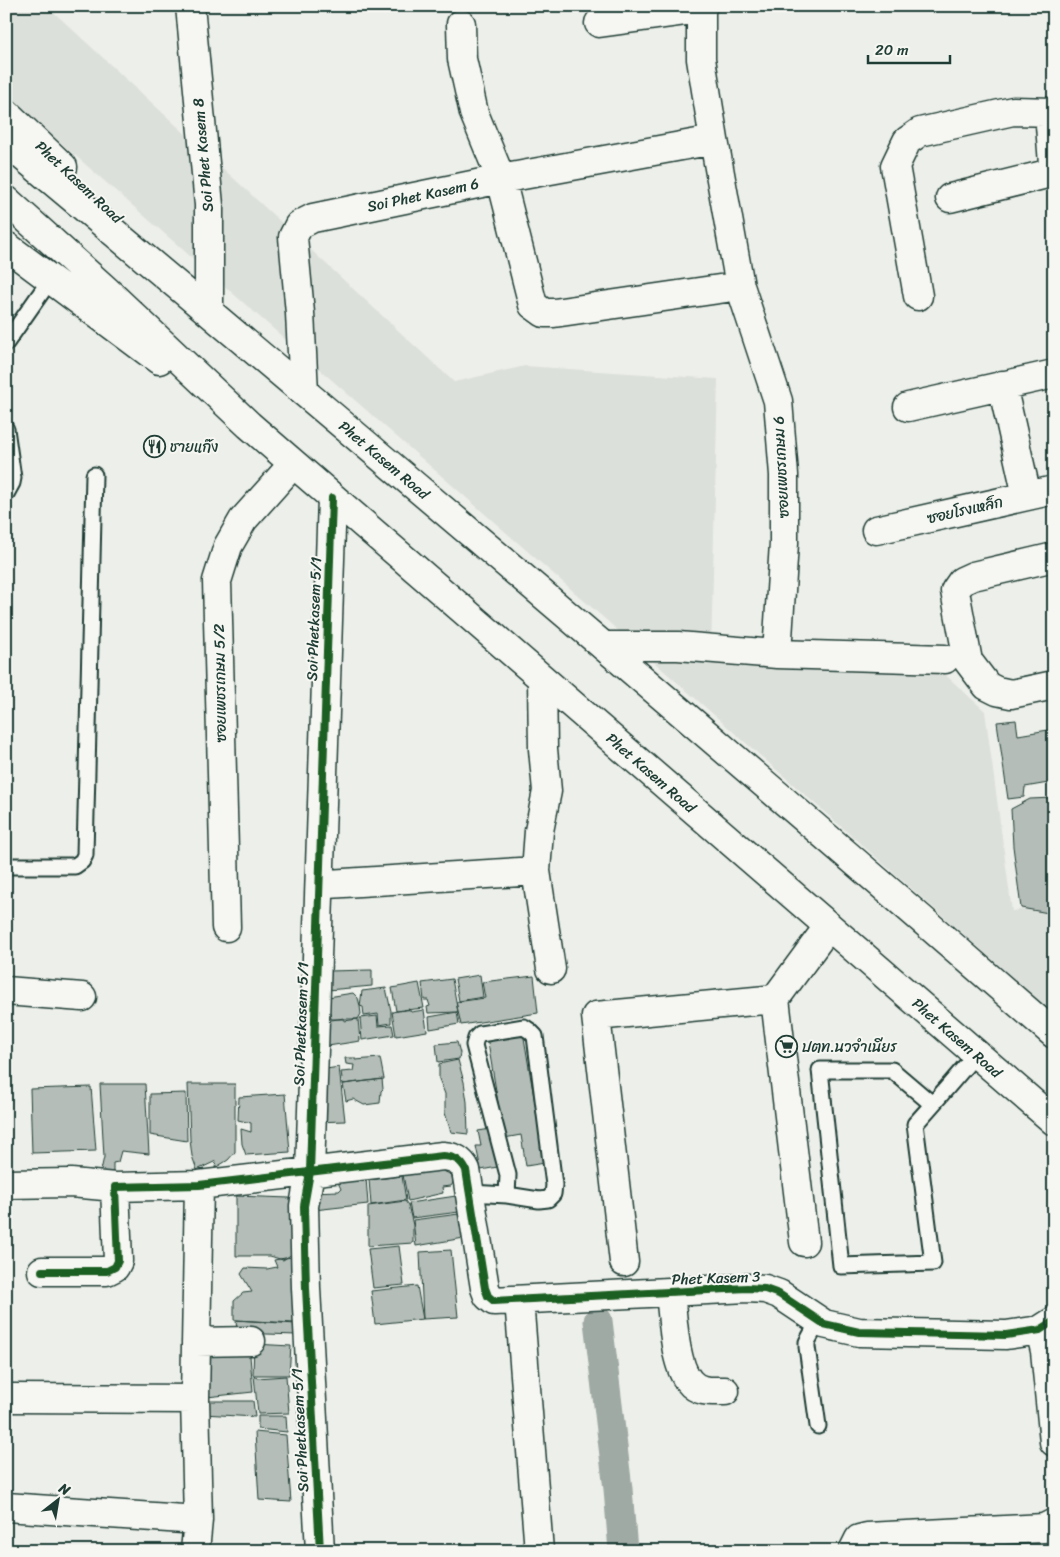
<svg xmlns="http://www.w3.org/2000/svg" width="1060" height="1557" font-family="Sriracha,'Playpen Sans Thai',sans-serif">
  <style>
    .built { fill: #dce0db }
    .lines { fill: none; stroke-linecap: round; stroke-linejoin: round }
    .canal { stroke: #9faaa4; stroke-width: 29 }
    .building { fill: #b4bdb8; stroke: #1f3d34 }
    .lane-casing { stroke: #1f3d34; stroke-width: 19 }
    .street-casing { stroke: #1f3d34; stroke-width: 31 }
    .primary-casing { stroke: #1f3d34; stroke-width: 31 }
    .lane { stroke: #f6f6f2; stroke-width: 15 }
    .street { stroke: #f6f6f2; stroke-width: 28 }
    .primary { stroke: #f6f6f2; stroke-width: 28 }
    .cycleway-casing { stroke: #f6f6f2; stroke-width: 11 }
    .cycleway { stroke: #1b5e20; stroke-width: 8 }
    .labels { text-anchor: middle; dominant-baseline: central; stroke-width: 4; stroke-linejoin: round; paint-order: stroke }
    .street-label { font-size: 15px; fill: #1f3d34; stroke: #f6f6f2 }
    .poi-label { font-size: 15px; fill: #1f3d34; stroke: #f6f6f2; text-anchor: start }
  </style>
  <rect width="100%" height="100%" fill="#edefea"/>
  <filter id="ink" filterUnits="userSpaceOnUse"><feTurbulence type="fractalNoise" baseFrequency=".02" numOctaves="2"/><feDisplacementMap in="SourceGraphic" scale="10" xChannelSelector="R" yChannelSelector="G"/><feConvolveMatrix kernelMatrix="1 2 1 2 8 2 1 2 1" color-interpolation-filters="sRGB"/></filter>
  <g filter="url(#ink)">
    <path class="built" d="M 6,6 L 47,6 L 454,382 L 525,366 L 718,379 L 711,654 L 938,668 L 985,711 L 1012,911 L 1054,905 L 1054,1014 L 605,619 L 6,95 Z"/>
    <g class="lines">
      <path class="canal" d="M 598,1321 L 618,1489 L 623,1551"/>
    </g>
    <path class="building" d="M 1016,720 L 1018,735 L 1054,729 L 1054,782 L 1025,787 L 1024,797 L 1008,799 L 997,722 Z
      M 1054,795 L 1054,914 L 1021,908 L 1013,846 L 1011,809 L 1030,799 L 1053,798 Z
      M 369,970 L 372,970 L 372,986 L 328,990 L 329,971 Z
      M 480,975 L 483,997 L 459,1001 L 455,979 Z
      M 534,976 L 538,1013 L 461,1025 L 456,1002 L 485,998 L 482,982 Z
      M 452,979 L 458,1012 L 428,1013 L 427,1007 L 430,1006 L 428,1000 L 424,1000 L 422,983 Z
      M 419,983 L 424,1008 L 396,1011 L 392,988 Z
      M 386,988 L 391,1011 L 391,1023 L 379,1025 L 378,1014 L 364,1016 L 363,1007 L 360,1006 L 362,991 Z
      M 353,993 L 358,998 L 360,1006 L 361,1014 L 358,1019 L 331,1019 L 330,1012 L 328,1011 L 328,997 Z
      M 409,1009 L 411,1012 L 424,1010 L 427,1031 L 396,1036 L 392,1012 Z
      M 457,1012 L 459,1024 L 430,1029 L 429,1017 Z
      M 377,1016 L 378,1026 L 392,1025 L 394,1035 L 362,1040 L 360,1018 Z
      M 344,1018 L 344,1021 L 358,1019 L 360,1041 L 328,1046 L 325,1021 Z
      M 523,1032 L 545,1163 L 526,1166 L 521,1135 L 504,1138 L 487,1037 Z
      M 457,1042 L 460,1053 L 459,1059 L 438,1062 L 436,1044 Z
      M 345,1058 L 355,1058 L 355,1060 L 380,1058 L 384,1079 L 343,1084 L 341,1072 L 353,1071 L 354,1065 L 346,1064 Z
      M 458,1060 L 464,1082 L 467,1102 L 468,1134 L 451,1132 L 445,1113 L 445,1094 L 439,1079 L 439,1064 Z
      M 339,1067 L 345,1121 L 313,1122 L 314,1071 Z
      M 382,1079 L 383,1089 L 381,1091 L 380,1103 L 364,1105 L 353,1099 L 346,1101 L 343,1084 Z
      M 100,1084 L 145,1084 L 149,1154 L 121,1151 L 118,1162 L 113,1163 L 113,1176 L 100,1175 L 104,1157 Z
      M 188,1084 L 235,1084 L 235,1152 L 228,1160 L 215,1168 L 216,1161 L 197,1170 L 192,1156 L 190,1140 Z
      M 91,1087 L 96,1151 L 32,1153 L 30,1089 Z
      M 186,1093 L 187,1141 L 150,1135 L 150,1094 Z
      M 285,1094 L 290,1152 L 246,1155 L 242,1144 L 241,1129 L 251,1132 L 251,1123 L 238,1120 L 239,1097 Z
      M 491,1129 L 503,1166 L 481,1170 L 476,1146 L 481,1146 L 478,1131 Z
      M 439,1169 L 452,1175 L 453,1183 L 451,1186 L 442,1187 L 443,1193 L 408,1201 L 403,1175 Z
      M 402,1176 L 406,1200 L 371,1205 L 369,1180 Z
      M 366,1178 L 368,1204 L 314,1210 L 311,1192 L 339,1191 L 341,1189 L 337,1180 Z
      M 236,1196 L 289,1198 L 299,1202 L 295,1252 L 283,1260 L 270,1256 L 236,1256 Z
      M 456,1196 L 459,1212 L 412,1218 L 409,1203 Z
      M 405,1201 L 408,1205 L 413,1225 L 413,1243 L 368,1246 L 368,1206 Z
      M 459,1214 L 464,1238 L 416,1246 L 413,1220 Z
      M 399,1246 L 404,1285 L 373,1288 L 368,1249 Z
      M 451,1250 L 458,1317 L 423,1319 L 420,1252 Z
      M 291,1257 L 294,1323 L 234,1320 L 234,1301 L 243,1293 L 252,1292 L 241,1274 L 245,1268 L 267,1269 L 277,1267 L 274,1260 Z
      M 417,1286 L 423,1319 L 375,1324 L 371,1291 Z
      M 236,1320 L 296,1324 L 297,1335 L 237,1333 Z
      M 202,1344 L 249,1344 L 253,1392 L 207,1397 Z
      M 254,1344 L 291,1346 L 289,1375 L 253,1375 Z
      M 254,1376 L 257,1378 L 286,1376 L 289,1413 L 258,1414 Z
      M 204,1401 L 253,1401 L 255,1417 L 203,1414 Z
      M 258,1416 L 286,1416 L 287,1432 L 258,1429 Z
      M 255,1432 L 286,1435 L 291,1502 L 259,1500 Z"/>
    <g class="lines">
      <defs>
        <path id="lane" d="M 6,343 L 50,280
          M 6,429 L 13,478 L 12,483 L 6,494
          M 6,866 L 75,866 L 82,861 L 85,855 L 94,475
          M 932,1104 L 892,1070 L 820,1070 L 841,1266 L 933,1263 L 915,1124 C 936,1101 956,1077 976,1054
          M 470,1193 L 507,1195 L 539,1200 L 548,1199 L 553,1194 L 554,1185 L 535,1036 L 530,1031 L 524,1027 L 480,1034 L 476,1038 L 474,1045 L 508,1175 L 507,1195
          M 818,1426 L 807,1347 L 807,1342 L 819,1320"/>
        <path id="street" d="M 190,6 L 209,205 L 209,304
          M 703,6 L 701,9 L 701,59 L 714,140 L 740,286 L 778,401 L 784,475 L 784,543 L 777,654
          M 599,23 L 701,9
          M 461,24 L 462,59 L 474,113 L 501,179 L 533,305 L 544,313 L 554,313 L 740,286
          M 950,198 L 1043,175 L 1050,171 L 1053,164 L 1049,112
          M 918,296 L 895,166 L 907,141 L 920,132 L 1013,111 L 1054,112
          M 1002,385 L 1027,496
          M 304,392 L 300,313 L 293,237 L 299,225 L 313,218 L 501,179 L 714,140
          M 908,407 L 1054,374
          M 876,530 L 1054,490
          M 1054,557 L 973,576 L 962,581 L 955,591 L 968,661 L 987,686 L 997,691 L 1011,694 L 1054,685
          M 604,646 L 678,646 L 777,654 L 945,659
          M 542,679 L 543,749 L 547,791 L 539,831 L 536,871 L 551,969
          M 328,884 L 536,871
          M 226,927 L 217,581 L 228,546 L 243,520 L 293,464
          M 6,991 L 82,997
          M 6,1184 L 71,1183 L 115,1187
          M 804,1242 L 775,999 L 828,927
          M 624,1262 L 596,1016 L 775,999
          M 42,1271 L 107,1271 L 115,1267 L 118,1261 L 115,1187 L 199,1185 L 443,1156 C 455,1157 461,1160 466,1170 L 485,1288 L 488,1296 L 494,1301 L 747,1288 L 765,1289 L 779,1294 L 824,1324 L 859,1332 L 1006,1335 L 1040,1330 L 1054,1321
          M 670,1293 C 673,1316 674,1364 689,1381 C 698,1393 713,1391 725,1391
          M 519,1300 L 539,1551
          M 1040,1330 L 1045,1351 L 1054,1442
          M 196,1342 L 251,1341
          M 10,1398 L 195,1399
          M 6,1507 L 198,1520
          M 195,1551 L 198,1520 L 195,1399 L 199,1185
          M 320,1551 L 306,1288 L 304,1206 L 310,1172 L 332,498
          M 853,1551 L 859,1539 L 867,1537 L 1044,1528 L 1054,1523"/>
        <path id="primary" d="M 6,113 L 63,167
          M 6,142 C 358,436 708,733 1054,1034
          M 6,200 L 107,291 L 249,425 L 1054,1121
          M 6,246 L 159,360"/>
      </defs>
      <use href="#lane" class="lane-casing"/>
      <use href="#street" class="street-casing"/>
      <use href="#primary" class="primary-casing"/>
      <use href="#lane" class="lane"/>
      <use href="#street" class="street"/>
      <use href="#primary" class="primary"/>
      <defs>
        <path id="cycleway" d="M 42,1271 L 107,1271 L 115,1267 L 118,1261 L 115,1187 L 199,1185 L 443,1156 C 455,1157 461,1160 466,1170 L 485,1288 L 488,1296 L 494,1301 L 747,1288 L 765,1289 L 779,1294 L 824,1324 L 859,1332 L 1006,1335 L 1040,1330 L 1054,1321
          M 320,1551 L 306,1288 L 304,1206 L 310,1172 L 332,498"/>
      </defs>
      <use href="#cycleway" class="cycleway-casing"/>
      <use href="#cycleway" class="cycleway"/>
    </g>
  </g>
  <defs>
    <symbol id="restaurant-ring" viewBox="-11 -11 22 22"><circle r="9.5" fill="#f6f6f2" stroke="#1f3d34" stroke-width="1.5"/><path d="M-5-6h1v4h1v-4h1v4h1v-4h1v5L-1.5 .5V6h-2V.5L-5-1ZM5-6V6H3V1.5H1.5Q1.5-4 5-6Z" fill="#1f3d34"/></symbol>
    <symbol id="supermarket-ring" viewBox="-11 -11 22 22"><circle r="9.5" fill="#f6f6f2" stroke="#1f3d34" stroke-width="1.5"/><path d="M-6-5.5h2.5l.6 2H6L4.5 2H-2.5L-4.4-4H-6ZM-1.5 3.2a1.3 1.3 0 1 0 .1 0ZM3 3.2a1.3 1.3 0 1 0 .1 0Z" fill="#1f3d34"/></symbol>
  </defs>
  <g fill-rule="evenodd">
    <use href="#restaurant-ring" x="142" y="434" width="25" height="25"/>
    <use href="#supermarket-ring" x="774" y="1034" width="25" height="25"/>
  </g>
  <g class="labels">
    <g class="street-label">
      <text transform="translate(203 155) rotate(-95)">Soi Phet Kasem 8</text>
      <text transform="translate(79 182) rotate(43)">Phet Kasem Road</text>
      <text transform="translate(423 195) rotate(-12)">Soi Phet Kasem 6</text>
      <text transform="translate(384 460) rotate(40)">Phet Kasem Road</text>
      <text transform="translate(781 467) rotate(-93)">ซอยเพชรเกษม 6</text>
      <text transform="translate(965 510) rotate(-13)">ซอยโรงเหล็ก</text>
      <text transform="translate(314 619) rotate(-88)">Soi Phetkasem 5/1</text>
      <text transform="translate(220 683) rotate(-91)">ซอยเพชรเกษม 5/2</text>
      <text transform="translate(651 773) rotate(41)">Phet Kasem Road</text>
      <text transform="translate(301 1024) rotate(-88)">Soi Phetkasem 5/1</text>
      <text transform="translate(957 1038) rotate(41)">Phet Kasem Road</text>
      <text transform="translate(716 1278) rotate(-2)">Phet Kasem 3</text>
      <text transform="translate(300 1430) rotate(-93)">Soi Phetkasem 5/1</text>
    </g>
    <g class="poi-label">
      <text x="170" y="447">ชายแก๊ง</text>
      <text x="802" y="1047">ปตท.นวจำเนียร</text>
    </g>
  </g>
  <rect width="1060" height="1557" fill="none" stroke="#f6f6f2" stroke-width="25"/>
  <rect x="12" y="12" width="1035" height="1532" fill="none" stroke="#1f3d34" stroke-width="2" filter="url(#ink)"/>
  <g transform="translate(58 1500) rotate(31)" stroke="#f6f6f2" stroke-width="4" paint-order="stroke">
  <path d="M0-4L9 19L0 12L-9 19Z" fill="#1f3d34"/>
  <text y="-8" font-size="14" font-weight="bold" text-anchor="middle" fill="#1f3d34">N</text>
  </g>
  <path d="M868 55v8h82v-8" fill="none" stroke="#1f3d34" stroke-width="2.5"/>
  <text x="875" y="55" font-size="15" fill="#1f3d34" stroke="#f6f6f2" stroke-width="4" paint-order="stroke">20 m</text>
</svg>
